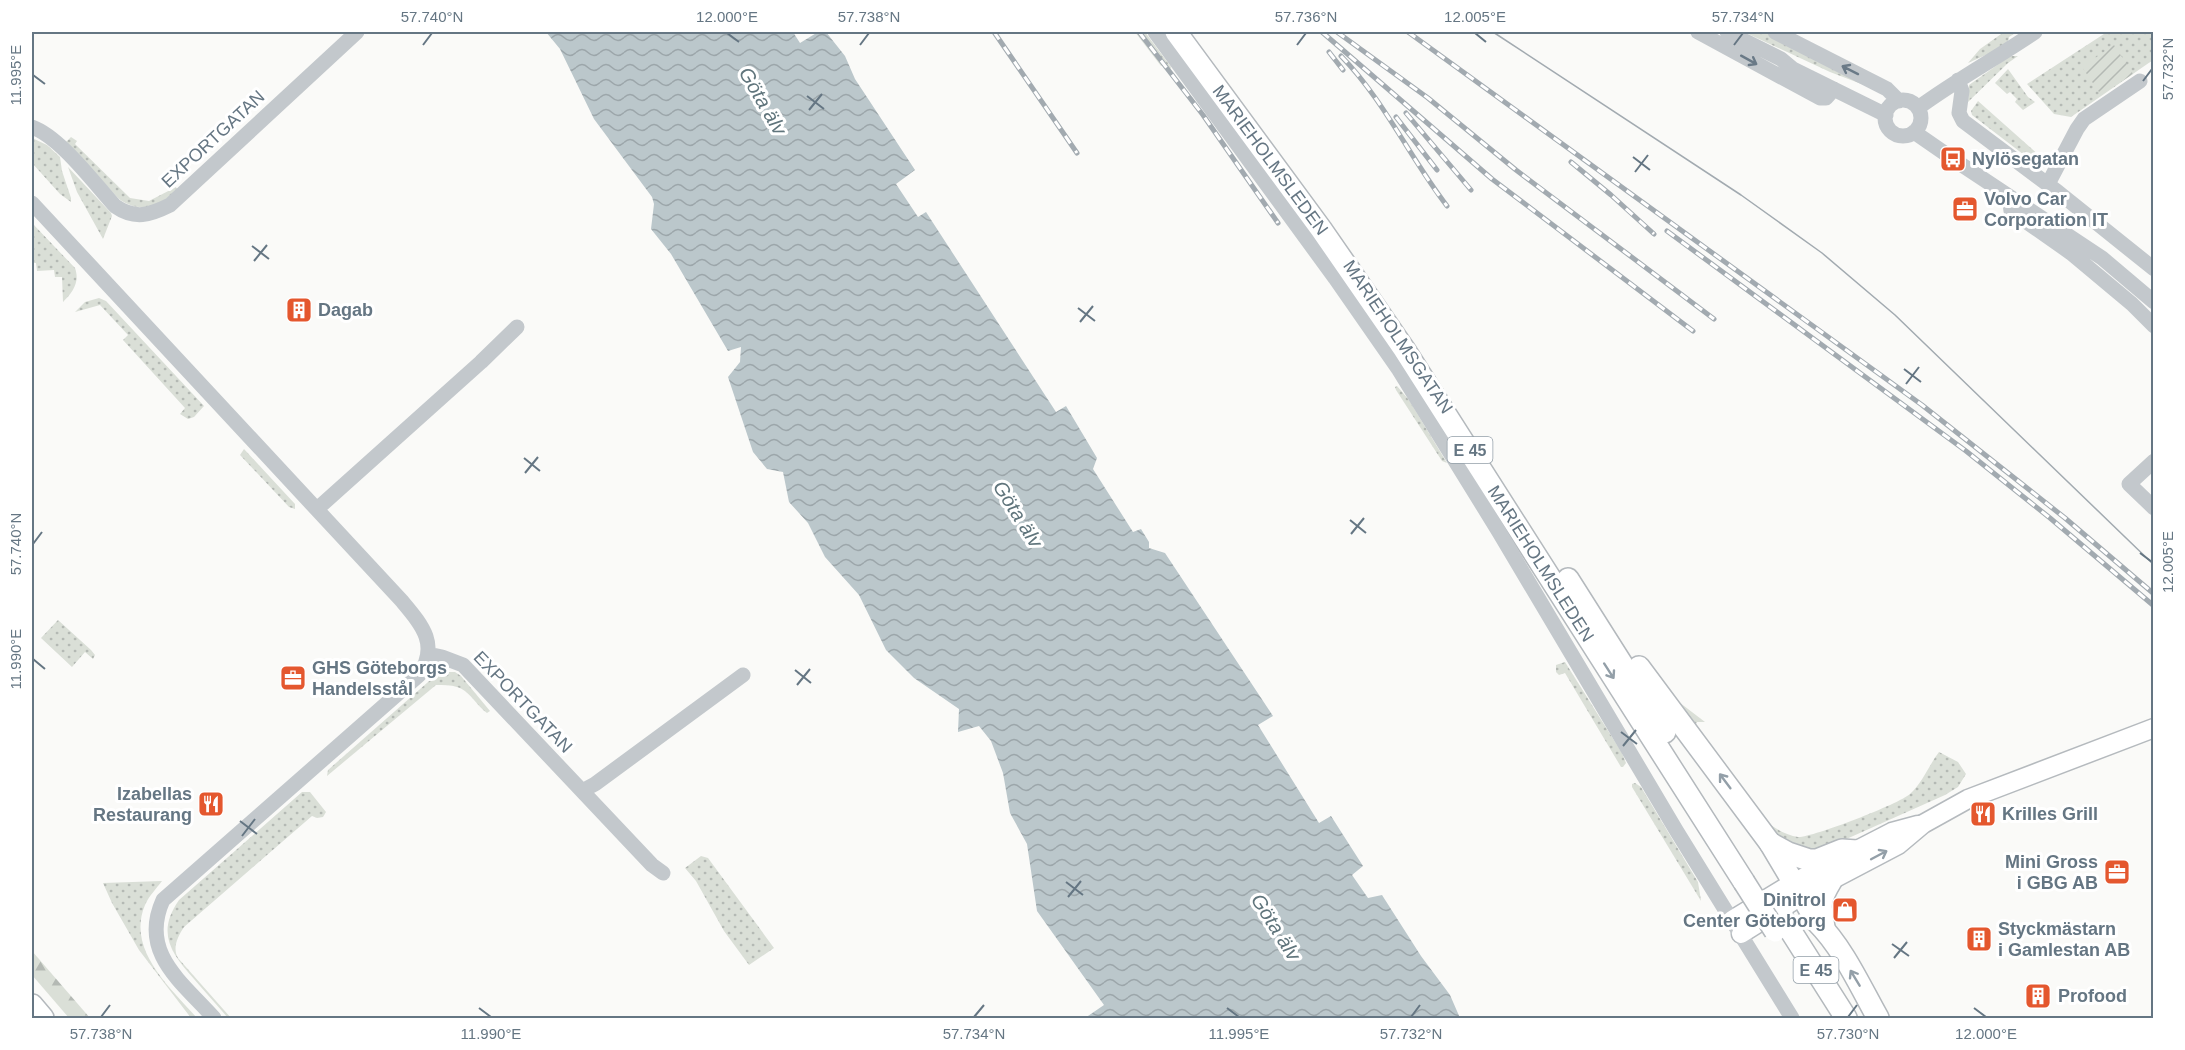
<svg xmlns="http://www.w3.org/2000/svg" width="2185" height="1050" font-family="Arial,sans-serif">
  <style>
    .grass { fill: url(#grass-dots) }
    .forest { fill: url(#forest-firs) }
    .garden { fill: url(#garden-furrows) }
    .water { fill: url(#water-waves) }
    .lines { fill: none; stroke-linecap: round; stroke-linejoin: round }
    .major-casing { stroke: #b5babe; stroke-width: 21 }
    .highway-casing { stroke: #b4b9bd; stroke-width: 24 }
    .minor { stroke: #c3c8cc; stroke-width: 15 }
    .major { stroke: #fff; stroke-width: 18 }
    .highway { stroke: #fff; stroke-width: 21 }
    .tram { stroke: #a2aab0; stroke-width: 1.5 }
    .rail-casing { stroke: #a2aab0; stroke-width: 5 }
    .rail { stroke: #fff; stroke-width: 3; stroke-dasharray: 9; stroke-linecap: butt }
    .highway-bridge-casing { stroke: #b4b9bd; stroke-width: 24; stroke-linecap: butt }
    .highway-bridge { stroke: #fff; stroke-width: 21 }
    .oneway { stroke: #6a7a87 }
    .oneway2 { stroke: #939fa8 }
    .ticks { fill: none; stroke: #657683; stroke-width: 2 }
    .labels { text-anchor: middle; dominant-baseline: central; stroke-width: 6; stroke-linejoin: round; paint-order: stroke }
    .shield { fill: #fff; stroke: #939fa8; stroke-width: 1.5 }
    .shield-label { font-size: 16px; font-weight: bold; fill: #657683 }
    .street-label { font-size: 18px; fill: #657683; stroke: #fff }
    .poi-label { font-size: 18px; font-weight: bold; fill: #657683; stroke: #fff; text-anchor: start }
    .water-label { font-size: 20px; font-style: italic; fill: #60757c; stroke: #fff }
    .neatline { fill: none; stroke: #657683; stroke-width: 2 }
    .ticks-label { font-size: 15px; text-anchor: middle; fill: #657683 }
  </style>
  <defs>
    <pattern id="grass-dots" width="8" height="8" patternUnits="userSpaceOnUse" patternTransform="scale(1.5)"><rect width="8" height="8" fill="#dadfd7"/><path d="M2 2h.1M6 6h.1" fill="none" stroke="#b4b9b4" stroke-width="1.8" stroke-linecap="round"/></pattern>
    <pattern id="forest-firs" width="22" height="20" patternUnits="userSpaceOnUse" patternTransform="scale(1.5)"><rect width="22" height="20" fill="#dadfd7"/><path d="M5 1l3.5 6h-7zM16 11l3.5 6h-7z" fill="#b4b9b4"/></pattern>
    <pattern id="garden-furrows" width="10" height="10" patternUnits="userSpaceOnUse" patternTransform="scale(1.5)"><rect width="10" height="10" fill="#dadfd7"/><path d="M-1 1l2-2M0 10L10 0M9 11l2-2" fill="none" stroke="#b4b9b4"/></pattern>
    <pattern id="water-waves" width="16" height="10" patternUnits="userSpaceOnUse" patternTransform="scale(1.5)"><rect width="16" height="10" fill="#bbc7cb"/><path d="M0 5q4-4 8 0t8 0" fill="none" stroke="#9ca6aa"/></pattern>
  </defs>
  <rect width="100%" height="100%" fill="#fafaf8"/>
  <path class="grass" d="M 1135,32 L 1145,32 L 1171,67 L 1170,70 L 1163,65 L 1161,66 Z
    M 1744,32 L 1764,32 L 1865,82 L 1864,85 L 1830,72 Z
    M 2004,32 L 2017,32 L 2009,37 L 2008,42 L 1997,50 L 1968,63 L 1980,49 Z
    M 2107,32 L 2153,32 L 2153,60 L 2071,117 L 2054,114 L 2027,84 Z
    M 2010,56 L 2018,56 L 2008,63 L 1968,102 L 1969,85 Z
    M 2008,69 L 2028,97 L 2035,102 L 2023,110 L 2015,102 L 2017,99 L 2010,92 L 2007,94 L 1995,83 Z
    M 1978,101 L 2049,164 L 2048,167 L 2041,168 L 1972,115 L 1971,111 Z
    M 71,137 L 77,141 L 75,144 L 130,198 L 149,201 L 176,187 L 177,190 C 159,207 140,214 119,199 L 66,142 Z
    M 32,138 L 47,145 L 60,157 L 62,171 L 71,198 L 71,202 L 60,194 L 32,163 Z
    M 68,167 L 111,213 L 112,216 L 103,239 L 77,192 Z
    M 32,223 L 75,268 C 80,282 73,292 63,302 L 62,277 L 55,277 L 54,270 L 37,271 L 36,263 L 32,263 Z
    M 99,298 L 106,301 L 204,406 L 194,417 L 188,419 L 180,414 L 185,408 L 123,340 L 128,335 L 100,305 L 75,312 L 85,302 Z
    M 1397,386 L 1409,400 L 1447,463 L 1442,461 L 1396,390 L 1395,387 Z
    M 244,449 L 295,504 L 295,509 L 289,507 L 240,455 Z
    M 58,620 L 91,650 L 95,655 L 93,659 L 85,652 L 72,667 L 41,638 Z
    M 1565,662 L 1622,753 L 1626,763 L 1623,767 L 1621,767 L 1565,673 L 1559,675 L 1556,672 L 1556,665 Z
    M 446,672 L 455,672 L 461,676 L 490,711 L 487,713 C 477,706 469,690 457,687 C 451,685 443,685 436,685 L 327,776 L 328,770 L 436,675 Z
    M 1671,696 L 1705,722 L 1697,722 L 1695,726 L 1765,820 C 1773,828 1786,835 1798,837 C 1811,838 1899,804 1910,794 C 1923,782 1929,765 1939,752 L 1958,762 L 1966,774 L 1958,787 L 1945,795 L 1824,849 L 1811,850 L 1776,839 Z
    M 1635,783 L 1641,787 L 1698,882 L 1701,901 L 1632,787 L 1632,784 Z
    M 302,792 L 310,792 L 326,812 L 323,817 L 317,818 L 312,816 L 184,927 C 178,936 172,948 178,958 L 231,1018 L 228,1018 C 217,1005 205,992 194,979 C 171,953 156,933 179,900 Z
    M 701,856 L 708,858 L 774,948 L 749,965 L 724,931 L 696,881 L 685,868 Z
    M 162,881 C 156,889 149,896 145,905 C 126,950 171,988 197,1018 L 191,1018 L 139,950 L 112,903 L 103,883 Z"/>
  <path class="forest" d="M 32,951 L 90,1018 L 69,1018 L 32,975 Z"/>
  <path class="garden" d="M 2114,45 L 2133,74 L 2101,95 L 2082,67 Z"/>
  <path class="water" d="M 546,32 L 793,32 L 800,43 L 818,32 L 826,32 L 845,56 L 855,79 L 915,170 L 896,184 L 918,217 L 926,212 L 1056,412 L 1066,406 L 1097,458 L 1093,469 L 1133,532 L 1141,529 L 1149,542 L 1149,548 L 1165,553 L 1273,716 L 1258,725 L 1319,823 L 1331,816 L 1363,866 L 1352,875 L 1368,898 L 1382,895 L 1421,956 L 1450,995 L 1460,1018 L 1085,1018 L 1104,1005 L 1037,911 L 1027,844 L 1010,813 L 1003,773 L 991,741 L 979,726 L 958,732 L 959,709 L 914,678 L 886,650 L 859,595 L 825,557 L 808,523 L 789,502 L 783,472 L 767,469 L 753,452 L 728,377 L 740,362 L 741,347 L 728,351 L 671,254 L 651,229 L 654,204 L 652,197 L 594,119 L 560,49 Z"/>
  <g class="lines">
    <defs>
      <path id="major" d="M 1732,920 L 1793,883 L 1892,832 L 1918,825
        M 1741,934 L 1801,896 L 1898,845 L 1923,824 L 1968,799 L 2154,728"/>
      <g id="highway">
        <path id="s1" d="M 1176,32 L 1321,229 L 1404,349 L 1744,882"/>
        <path d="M 1568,579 L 1665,732"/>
        <path d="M 1639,667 L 1770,843 L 1817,922 C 1843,948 1860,986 1878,1018"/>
        <path d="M 1770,843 L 1788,853 L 1809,860 L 1817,860 L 1842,850 L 1857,851"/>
        <path d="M 1785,922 L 1846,1018"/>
        <path d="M 1824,927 C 1820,904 1819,901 1831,881"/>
        <path d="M 32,1005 L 43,1018"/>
      </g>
    </defs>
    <use href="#major" class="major-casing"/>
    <use href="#highway" class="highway-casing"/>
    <path class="minor" d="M 1155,32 L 1335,278 L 1399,370 L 1499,532 L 1676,830 L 1792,1018
      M 1698,32 L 1820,98 L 1826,98 L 1834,89
      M 1727,32 L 1781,59 L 1793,69 L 1886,115
      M 1775,32 L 1887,89 L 1899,101
      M 1958,80 L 1962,91 L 1959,113 L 1963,121 L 2058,192 L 2154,269
      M1885 118a18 18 0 1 1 36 0a18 18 0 1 1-36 0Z
      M 1918,108 C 1956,80 1997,58 2035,32
      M 32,127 C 60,137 94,183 115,206 C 135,220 150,215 170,205 L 357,32
      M 1914,132 L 1953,159 L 2102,258 L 2154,302
      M 2048,184 L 2077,129 L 2084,119 L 2140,81
      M 2012,198 L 2010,204 L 2011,211 L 2071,253 L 2132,304 L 2154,326
      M 32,203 L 401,600 C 421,624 440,644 419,675 L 163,900 C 139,953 182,982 214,1018
      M 2154,461 L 2129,484 L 2154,508
      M 317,509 L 481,362 L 517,327
      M 428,654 L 442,657 L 463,665 L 652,865 L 663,873
      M 582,791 L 595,784 L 743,675"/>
    <use href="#major" class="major"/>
    <use href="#highway" class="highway"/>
    <path class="tram" d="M 1493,32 L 1741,195 L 1822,253 L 1895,315 L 2154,565"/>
    <defs>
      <path id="rail" d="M 994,32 L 1077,153
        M 1139,32 L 1203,115 L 1278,223
        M 1322,32 L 1492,179 L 1693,331
        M 1337,32 L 1428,98 L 1516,170 L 1714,319
        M 1408,32 L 1922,405 L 2065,518 L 2154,594
        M 1329,52 L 1343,70
        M 1341,56 C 1384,100 1410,158 1447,206
        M 1406,113 L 1471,190
        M 1396,117 L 1437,170
        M 1571,162 L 1611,195 L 1654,234
        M 1667,231 L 1966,451 L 2050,518 L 2154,606"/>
    </defs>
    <use href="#rail" class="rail-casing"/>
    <use href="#rail" class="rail"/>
    <defs>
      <path id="highway-bridge" d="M 1744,882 L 1775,931"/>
    </defs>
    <use href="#highway-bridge" class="highway-bridge-casing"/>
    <use href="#highway-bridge" class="highway-bridge"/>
  </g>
  <defs><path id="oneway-shaft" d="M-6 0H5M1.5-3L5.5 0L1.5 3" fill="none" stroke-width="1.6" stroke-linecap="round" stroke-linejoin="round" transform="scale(1.5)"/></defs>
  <g class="oneway">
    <use href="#oneway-shaft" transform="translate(1749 60) rotate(29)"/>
    <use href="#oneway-shaft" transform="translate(1850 70) rotate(-153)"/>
  </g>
  <g class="oneway2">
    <use href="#oneway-shaft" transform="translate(1609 671) rotate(57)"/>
    <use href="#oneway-shaft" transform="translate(1725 781) rotate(-127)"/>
    <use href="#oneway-shaft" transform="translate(1879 855) rotate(-28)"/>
    <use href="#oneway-shaft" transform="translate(1855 978) rotate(-121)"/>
  </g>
  <path class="ticks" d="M 727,33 L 739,42M 1475,33 L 1486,42M 423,45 L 432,33M 860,45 L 869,33M 1297,45 L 1306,33M 1734,45 L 1743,33M 33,75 L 45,84M 2143,81 L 2152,69M 807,96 L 824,109M 809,110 L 822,94M 1633,157 L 1650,170M 1635,172 L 1648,155M 252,246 L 269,259M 254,261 L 267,245M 1078,308 L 1095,321M 1080,322 L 1093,306M 1904,369 L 1921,382M 1906,384 L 1919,367M 524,458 L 540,471M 525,473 L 538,457M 1350,520 L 1366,533M 1351,534 L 1364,518M 33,544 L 42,532M 2140,553 L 2152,562M 33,659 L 45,669M 795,670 L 811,683M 797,685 L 810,669M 1621,732 L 1637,744M 1623,746 L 1636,730M 240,821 L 257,834M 242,836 L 255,819M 1066,882 L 1083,895M 1068,897 L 1081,881M 1892,944 L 1909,956M 1894,958 L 1907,942M 479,1008 L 491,1017M 1227,1008 L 1239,1017M 1974,1008 L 1986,1017M 101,1017 L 110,1005M 974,1017 L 984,1005M 1411,1017 L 1420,1005M 1848,1017 L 1857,1005"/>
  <defs>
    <symbol id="bus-square" viewBox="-11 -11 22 22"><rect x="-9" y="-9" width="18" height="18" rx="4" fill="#e4572e" stroke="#fff"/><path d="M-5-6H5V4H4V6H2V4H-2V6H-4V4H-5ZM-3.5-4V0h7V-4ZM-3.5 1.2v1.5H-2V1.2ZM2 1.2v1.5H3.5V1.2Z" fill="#fff"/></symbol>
    <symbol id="office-square" viewBox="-11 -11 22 22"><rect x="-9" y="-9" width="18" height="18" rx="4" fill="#e4572e" stroke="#fff"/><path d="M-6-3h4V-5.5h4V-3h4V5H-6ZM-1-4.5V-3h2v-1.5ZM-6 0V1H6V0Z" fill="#fff"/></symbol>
    <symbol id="building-square" viewBox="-11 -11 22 22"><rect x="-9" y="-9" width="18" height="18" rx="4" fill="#e4572e" stroke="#fff"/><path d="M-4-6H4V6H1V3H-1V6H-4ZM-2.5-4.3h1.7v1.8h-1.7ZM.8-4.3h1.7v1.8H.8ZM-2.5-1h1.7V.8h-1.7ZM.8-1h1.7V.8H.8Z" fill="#fff"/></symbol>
    <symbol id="restaurant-square" viewBox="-11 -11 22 22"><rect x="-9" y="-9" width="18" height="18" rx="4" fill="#e4572e" stroke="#fff"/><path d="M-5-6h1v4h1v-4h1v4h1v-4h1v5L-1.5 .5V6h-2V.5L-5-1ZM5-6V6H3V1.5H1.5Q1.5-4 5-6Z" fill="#fff"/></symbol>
    <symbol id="shop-square" viewBox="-11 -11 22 22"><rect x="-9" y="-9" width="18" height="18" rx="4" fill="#e4572e" stroke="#fff"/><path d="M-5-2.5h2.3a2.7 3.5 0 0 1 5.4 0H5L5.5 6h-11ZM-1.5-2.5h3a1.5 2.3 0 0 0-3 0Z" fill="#fff"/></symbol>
  </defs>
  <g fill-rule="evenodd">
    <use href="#bus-square" x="1938" y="144" width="30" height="30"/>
    <use href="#office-square" x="1950" y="194" width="30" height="30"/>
    <use href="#building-square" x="284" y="295" width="30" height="30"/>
    <use href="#office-square" x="278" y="663" width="30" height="30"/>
    <use href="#restaurant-square" x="196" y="789" width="30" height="30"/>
    <use href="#restaurant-square" x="1968" y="799" width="30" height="30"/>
    <use href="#office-square" x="2102" y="857" width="30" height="30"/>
    <use href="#shop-square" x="1830" y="895" width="30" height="30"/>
    <use href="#building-square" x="1964" y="924" width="30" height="30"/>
    <use href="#building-square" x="2023" y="981" width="30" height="30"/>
  </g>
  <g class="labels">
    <g class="shield">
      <rect x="1447.5" y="437" width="45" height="26" rx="4.5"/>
      <rect x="1793.5" y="957" width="45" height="26" rx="4.5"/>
    </g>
    <g class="shield-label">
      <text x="1470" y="450">E 45</text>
      <text x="1816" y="970">E 45</text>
    </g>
    <g class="street-label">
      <text transform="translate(213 139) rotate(-43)">EXPORTGATAN</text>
      <text stroke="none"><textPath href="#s1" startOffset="159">MARIEHOLMSLEDEN</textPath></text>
      <text transform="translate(1398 337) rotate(56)">MARIEHOLMSGATAN</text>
      <text stroke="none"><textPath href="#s1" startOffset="645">MARIEHOLMSLEDEN</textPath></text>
      <text transform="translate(523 702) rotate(46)">EXPORTGATAN</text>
    </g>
    <g class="poi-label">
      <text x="1972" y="159">Nylösegatan</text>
      <text x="1984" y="199">Volvo Car<tspan x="1984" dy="21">Corporation IT</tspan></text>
      <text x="318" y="310">Dagab</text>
      <text x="312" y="668">GHS Göteborgs<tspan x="312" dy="21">Handelsstål</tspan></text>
      <text x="192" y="794" text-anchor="end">Izabellas<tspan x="192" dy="21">Restaurang</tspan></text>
      <text x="2002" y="814">Krilles Grill</text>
      <text x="2098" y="862" text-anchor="end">Mini Gross<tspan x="2098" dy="21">i GBG AB</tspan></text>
      <text x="1826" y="900" text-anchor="end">Dinitrol<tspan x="1826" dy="21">Center Göteborg</tspan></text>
      <text x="1998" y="929">Styckmästarn<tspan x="1998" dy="21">i Gamlestan AB</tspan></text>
      <text x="2058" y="996">Profood</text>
    </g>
    <g class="water-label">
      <text transform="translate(763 101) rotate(60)">Göta älv</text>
      <text transform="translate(1018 514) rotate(58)">Göta älv</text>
      <text transform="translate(1276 927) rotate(58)">Göta älv</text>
    </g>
  </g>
  <rect width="2185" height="1050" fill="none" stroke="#ffffff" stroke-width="66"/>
  <rect x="33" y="33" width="2119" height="984" class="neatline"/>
  <g class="ticks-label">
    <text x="432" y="22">57.740°N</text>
    <text x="727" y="22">12.000°E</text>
    <text x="869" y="22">57.738°N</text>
    <text x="1306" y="22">57.736°N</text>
    <text x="1475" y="22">12.005°E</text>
    <text x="1743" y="22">57.734°N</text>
    <text transform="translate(2168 69) rotate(-90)" y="5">57.732°N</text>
    <text transform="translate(16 75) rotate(-90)" y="5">11.995°E</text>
    <text transform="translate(16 544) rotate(-90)" y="5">57.740°N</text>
    <text transform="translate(2168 562) rotate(-90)" y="5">12.005°E</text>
    <text transform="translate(16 659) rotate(-90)" y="5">11.990°E</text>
    <text x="101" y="1039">57.738°N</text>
    <text x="491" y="1039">11.990°E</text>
    <text x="974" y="1039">57.734°N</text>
    <text x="1239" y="1039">11.995°E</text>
    <text x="1411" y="1039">57.732°N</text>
    <text x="1848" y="1039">57.730°N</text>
    <text x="1986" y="1039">12.000°E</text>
  </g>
</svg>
